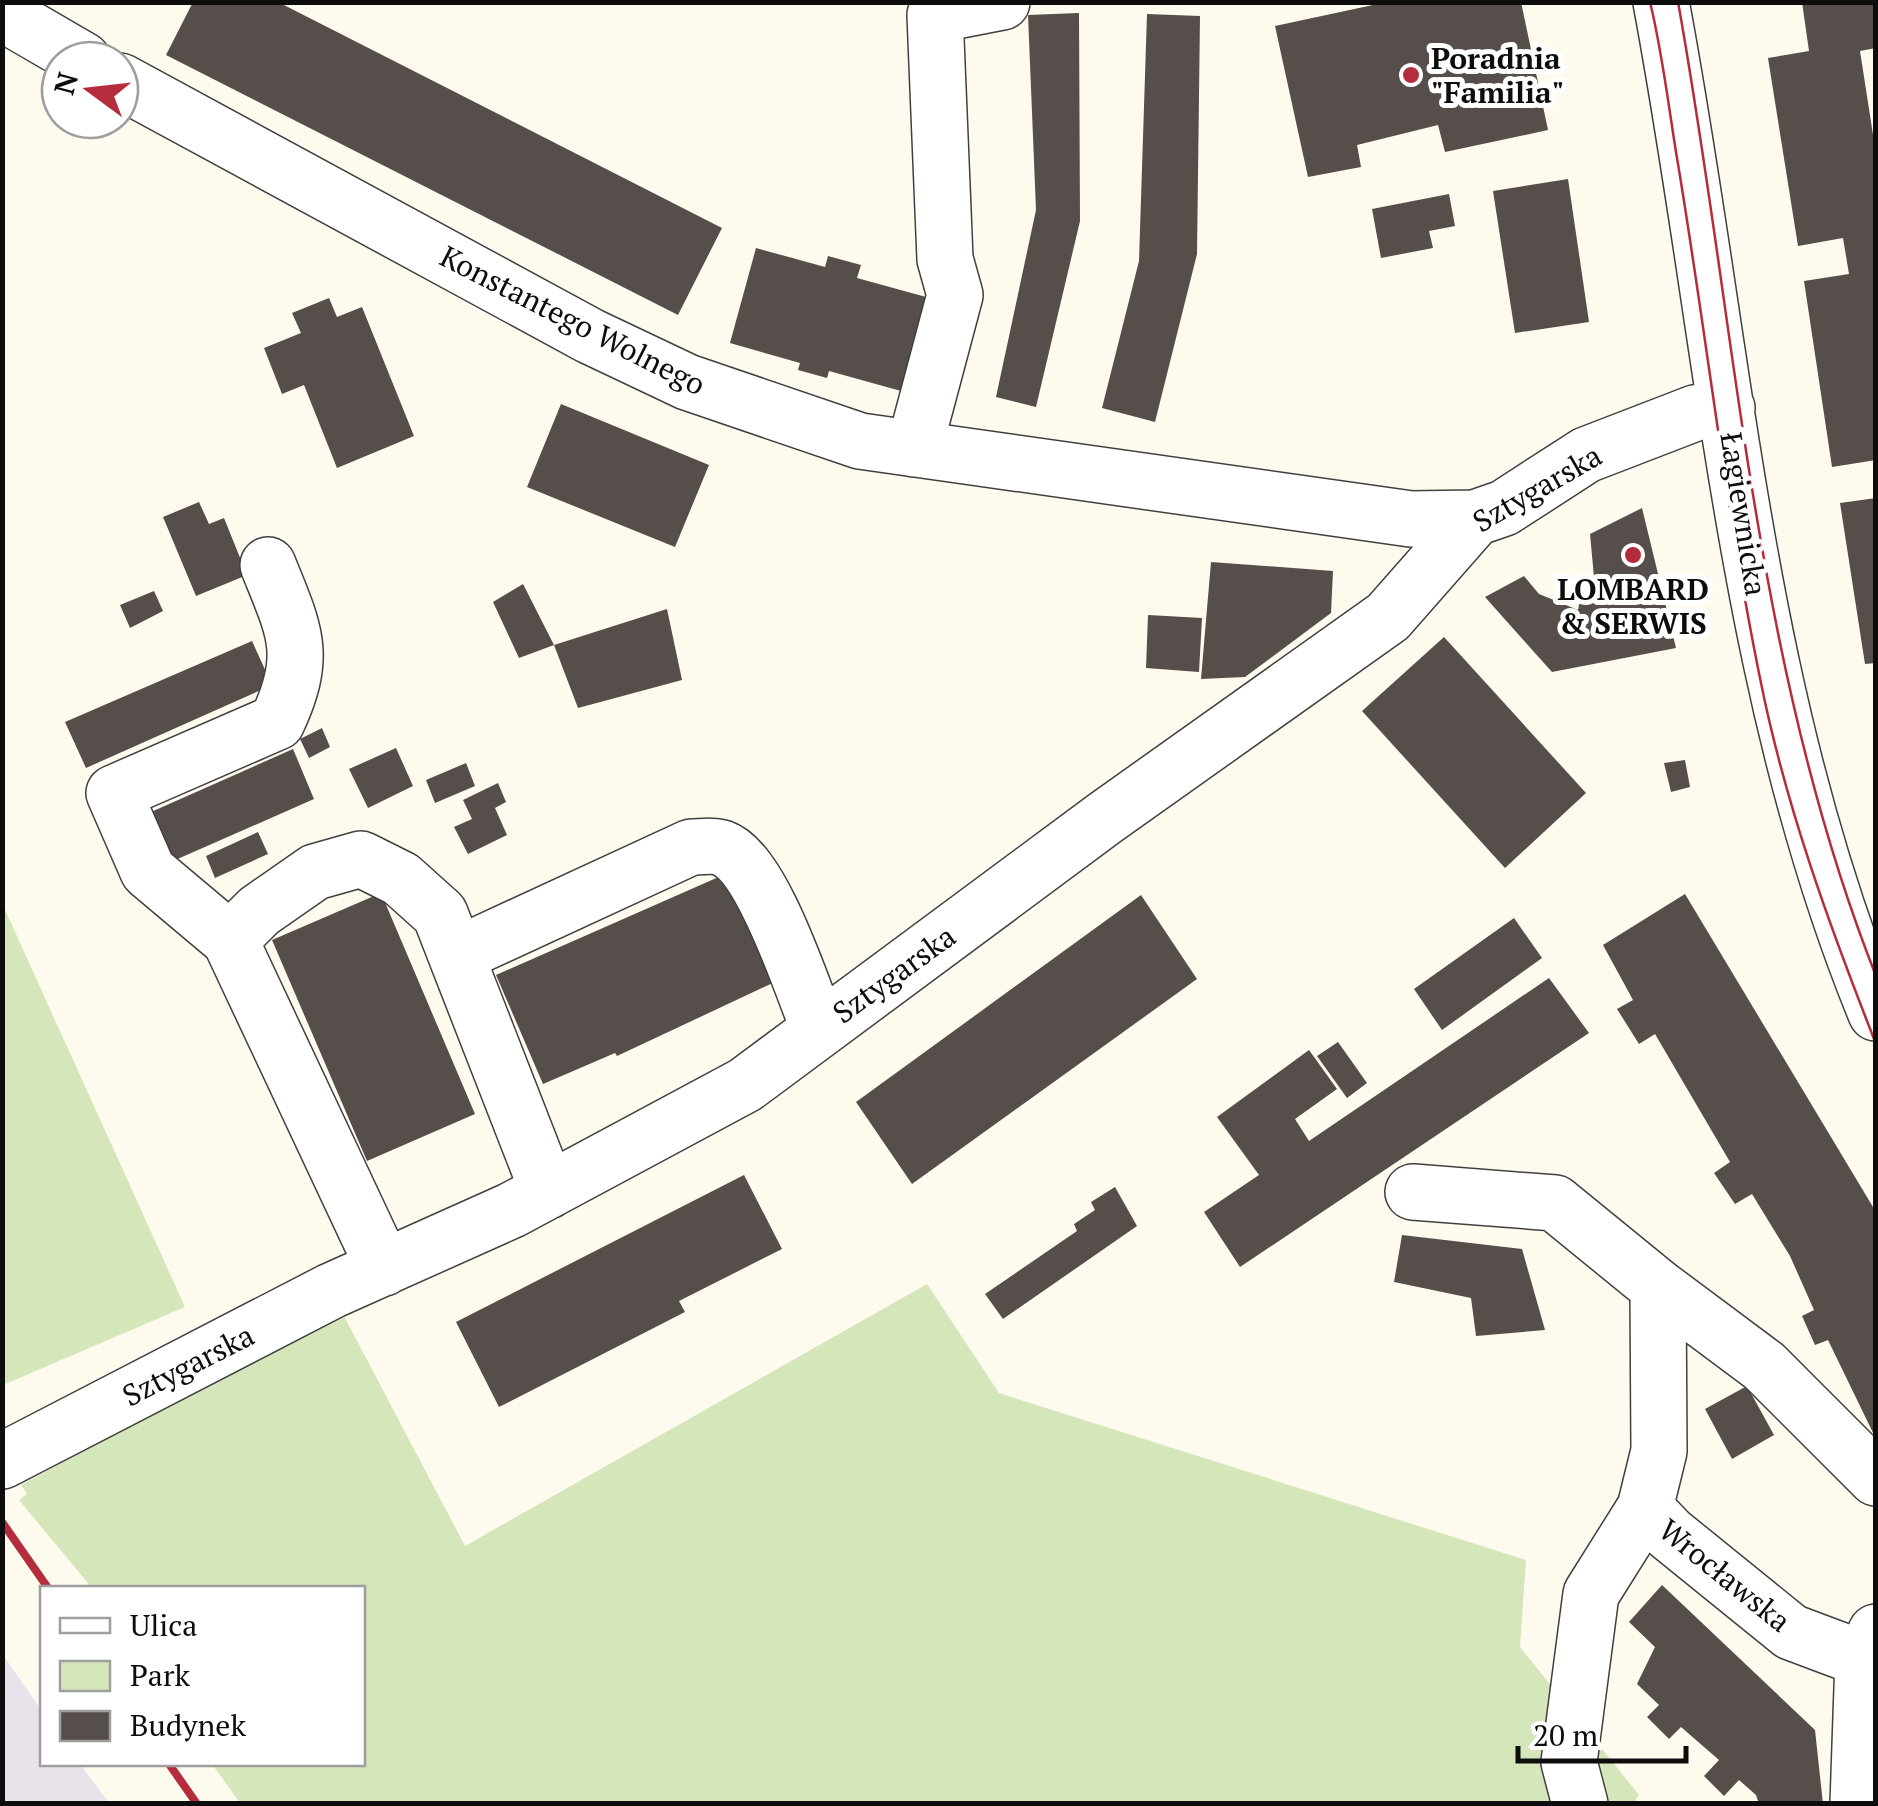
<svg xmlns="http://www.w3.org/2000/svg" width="1878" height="1806" font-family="'PT Serif',serif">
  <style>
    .industrial { fill: #eae2eb }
    .green { fill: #d4e6ba }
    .building { fill: #554e4a }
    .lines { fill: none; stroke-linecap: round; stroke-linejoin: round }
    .minor-casing { stroke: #404040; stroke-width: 58 }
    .minor { stroke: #fff; stroke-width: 55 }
    .tram { stroke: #b52d3c; stroke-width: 2.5 }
    .rail { stroke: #b52d3c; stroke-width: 8 }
    .poi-dot { fill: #b52d3c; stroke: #fff; stroke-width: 4 }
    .labels { text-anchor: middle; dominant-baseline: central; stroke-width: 10; stroke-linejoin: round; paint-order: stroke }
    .poi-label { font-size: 30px; font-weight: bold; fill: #0d0d0d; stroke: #fff; text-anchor: start }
    .street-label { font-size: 30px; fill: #0d0d0d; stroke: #fff }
  </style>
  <rect width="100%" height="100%" fill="#fefaee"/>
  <path class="industrial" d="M 3,1655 L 42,1711 L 42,1764 L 80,1764 L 109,1803 L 3,1803 Z"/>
  <path class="green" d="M 2,903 L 185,1307 L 3,1385 L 2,1385 Z
    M 927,1284 L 999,1393 L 1526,1560 L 1520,1647 L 1639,1795 L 1633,1804 L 240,1803 L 212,1764 L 362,1764 L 362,1588 L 92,1588 L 19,1500 L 27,1494 L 21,1485 L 124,1429 L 147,1383 L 336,1301 L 465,1546 Z"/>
  <path class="building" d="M 193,2 L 278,2 L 722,228 L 678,315 L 166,55 Z
    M 1387,2 L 1521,2 L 1548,130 L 1445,152 L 1438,125 L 1357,145 L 1361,167 L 1308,177 L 1275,26 Z
    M 1802,2 L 1876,2 L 1876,48 L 1860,51 L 1876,154 L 1876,460 L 1832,467 L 1804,281 L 1849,274 L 1843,238 L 1798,246 L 1768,58 L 1809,51 Z
    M 1079,13 L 1080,221 L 1036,407 L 996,397 L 1036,210 L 1028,15 Z
    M 1147,14 L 1200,16 L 1197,254 L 1155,422 L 1102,408 L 1139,261 Z
    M 1568,179 L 1589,322 L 1515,333 L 1493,191 Z
    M 1449,194 L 1455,226 L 1429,231 L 1433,248 L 1381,258 L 1372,209 Z
    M 756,248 L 825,267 L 828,256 L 861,265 L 857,278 L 926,297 L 901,391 L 829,371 L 827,378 L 798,370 L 800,363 L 730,343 Z
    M 329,298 L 337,317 L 362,307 L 414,436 L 337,468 L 304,385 L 282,394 L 264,348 L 301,333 L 292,313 Z
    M 561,404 L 709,465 L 675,547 L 527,487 Z
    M 1876,498 L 1876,663 L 1865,664 L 1840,503 Z
    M 199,502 L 209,524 L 224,518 L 247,575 L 196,596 L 163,517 Z
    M 1642,508 L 1676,648 L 1552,672 L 1485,597 L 1524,576 L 1539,594 L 1578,610 L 1584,580 L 1594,577 L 1590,534 Z
    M 1211,562 L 1333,571 L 1331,613 L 1245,677 L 1201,679 Z
    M 523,584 L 554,645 L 519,658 L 493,602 Z
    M 154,591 L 163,611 L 130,628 L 120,605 Z
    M 667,609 L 682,680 L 578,708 L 554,645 Z
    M 1148,615 L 1202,618 L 1199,672 L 1146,668 Z
    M 1444,637 L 1586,793 L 1505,868 L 1362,711 Z
    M 252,641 L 272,685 L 86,768 L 65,722 Z
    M 322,728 L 330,747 L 309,758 L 300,739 Z
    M 396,748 L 413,786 L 368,808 L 349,769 Z
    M 293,749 L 314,799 L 173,861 L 151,812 Z
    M 1685,760 L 1690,787 L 1671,792 L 1664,763 Z
    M 466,763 L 475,786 L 435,803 L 426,780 Z
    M 498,783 L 506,802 L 495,808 L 507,835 L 468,854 L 454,827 L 472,819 L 463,800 Z
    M 258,832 L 268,854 L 215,878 L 206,856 Z
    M 730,872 L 777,981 L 617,1056 L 615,1053 L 543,1084 L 496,975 Z
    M 381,893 L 475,1114 L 367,1161 L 272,940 Z
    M 1685,894 L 1876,1212 L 1876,1439 L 1828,1340 L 1815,1345 L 1802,1316 L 1814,1310 L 1790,1256 L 1752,1194 L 1735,1204 L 1714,1173 L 1730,1162 L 1655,1034 L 1639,1044 L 1617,1009 L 1633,1000 L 1603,945 Z
    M 1141,895 L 1197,979 L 912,1184 L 856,1102 Z
    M 1514,918 L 1542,958 L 1442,1030 L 1414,989 Z
    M 1549,978 L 1589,1033 L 1240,1267 L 1204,1212 L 1259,1175 L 1217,1117 L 1309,1050 L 1337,1089 L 1295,1119 L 1309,1141 Z
    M 1338,1042 L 1367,1083 L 1347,1098 L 1317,1056 Z
    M 744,1175 L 782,1249 L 679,1301 L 685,1312 L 499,1407 L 456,1322 Z
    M 1115,1187 L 1137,1226 L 1003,1319 L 985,1294 L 1077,1231 L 1074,1224 L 1095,1210 L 1091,1202 Z
    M 1402,1235 L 1522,1249 L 1545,1330 L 1476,1336 L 1471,1298 L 1394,1282 Z
    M 1747,1386 L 1774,1435 L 1732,1459 L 1705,1409 Z
    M 1662,1585 L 1815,1730 L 1823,1804 L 1759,1804 L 1756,1795 L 1739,1780 L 1724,1796 L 1704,1776 L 1719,1760 L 1681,1727 L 1669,1739 L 1647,1717 L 1659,1705 L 1637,1684 L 1655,1647 L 1629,1622 Z"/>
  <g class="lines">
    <defs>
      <path id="minor" d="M 1661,2 C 1725,341 1744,692 1876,1013
        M 2,13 L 83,60
        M 120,81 L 590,336 L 687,382 L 860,441 L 1411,519 L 1475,518
        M 914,449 L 955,295 L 945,259 L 935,15 L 1002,2
        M 268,565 C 294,630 309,654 277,722 L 114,793 L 148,871 L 230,940 L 384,1268
        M 230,940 L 259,911 L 315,872 L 361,859 L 401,879 L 440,914 L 548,1191
        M 457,955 L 691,847 C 700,847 714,845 722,848 C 763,863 802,988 819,1029
        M 1413,1192 L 1555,1203 L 1658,1287 L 1659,1451 L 1645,1508 L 1591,1594 L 1569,1762 L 1580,1804
        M 1658,1287 L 1764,1366 L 1876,1478
        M 2,1461 L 331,1291 L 512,1210 L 745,1085 L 1105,818 L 1388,617 L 1475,518 L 1504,508 L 1586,455 L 1695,413 L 1727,408
        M 1645,1508 L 1670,1534 L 1791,1632 L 1863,1659
        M 1858,1804 L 1863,1659 L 1876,1632"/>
    </defs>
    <use href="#minor" class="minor-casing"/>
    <use href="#minor" class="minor"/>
    <path class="tram" d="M 1650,2 C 1662,51 1668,102 1676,152 C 1706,329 1725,508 1761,683 C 1786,807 1830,927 1876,1044
      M 1678,2 C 1737,328 1753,665 1876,976"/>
    <path class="rail" d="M 2,1522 L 48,1588
      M 169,1764 L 197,1804"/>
  </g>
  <g class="poi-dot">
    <circle cx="1411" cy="75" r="10"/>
    <circle cx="1633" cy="555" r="10"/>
  </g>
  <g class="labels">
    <g class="poi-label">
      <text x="1431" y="58">Poradnia<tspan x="1431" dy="34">"Familia"</tspan></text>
      <text x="1633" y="589" text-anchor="middle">LOMBARD<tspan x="1633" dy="34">&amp; SERWIS</tspan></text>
    </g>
    <g class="street-label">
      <text transform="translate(573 320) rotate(27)">Konstantego Wolnego</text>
      <text transform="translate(1537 488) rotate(-30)">Sztygarska</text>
      <text transform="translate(1744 514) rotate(81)">Łagiewnicka</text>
      <text transform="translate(894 974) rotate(-36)">Sztygarska</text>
      <text transform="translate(188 1365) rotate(-27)">Sztygarska</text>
      <text transform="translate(1725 1575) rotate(39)">Wrocławska</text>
    </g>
  </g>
  <rect width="1878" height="1806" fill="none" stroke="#0d0d0d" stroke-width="10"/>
  <rect x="40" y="1586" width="325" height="180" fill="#ffffff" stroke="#9e9e9e" stroke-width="2.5"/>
  <rect x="60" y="1618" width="50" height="15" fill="#ffffff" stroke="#9e9e9e" stroke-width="2.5"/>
  <text x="130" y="1636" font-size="30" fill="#0d0d0d">Ulica</text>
  <rect x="60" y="1661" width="50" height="30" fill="#d4e6ba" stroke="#9e9e9e" stroke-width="2.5"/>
  <text x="130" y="1686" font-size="30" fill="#0d0d0d">Park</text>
  <rect x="60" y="1711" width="50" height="30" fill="#554e4a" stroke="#9e9e9e" stroke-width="2.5"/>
  <text x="130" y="1736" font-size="30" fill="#0d0d0d">Budynek</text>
  <g transform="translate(90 90) rotate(285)"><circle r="48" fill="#ffffff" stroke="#9e9e9e" stroke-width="2.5"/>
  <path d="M0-8L18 38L0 25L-18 38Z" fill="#b52d3c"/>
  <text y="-15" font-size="28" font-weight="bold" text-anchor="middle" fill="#0d0d0d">N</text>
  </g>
  <path d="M1518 1746v15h168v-15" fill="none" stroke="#0d0d0d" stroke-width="5"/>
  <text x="1533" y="1746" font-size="30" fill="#0d0d0d" stroke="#ffffff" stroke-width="8" paint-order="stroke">20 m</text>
</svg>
